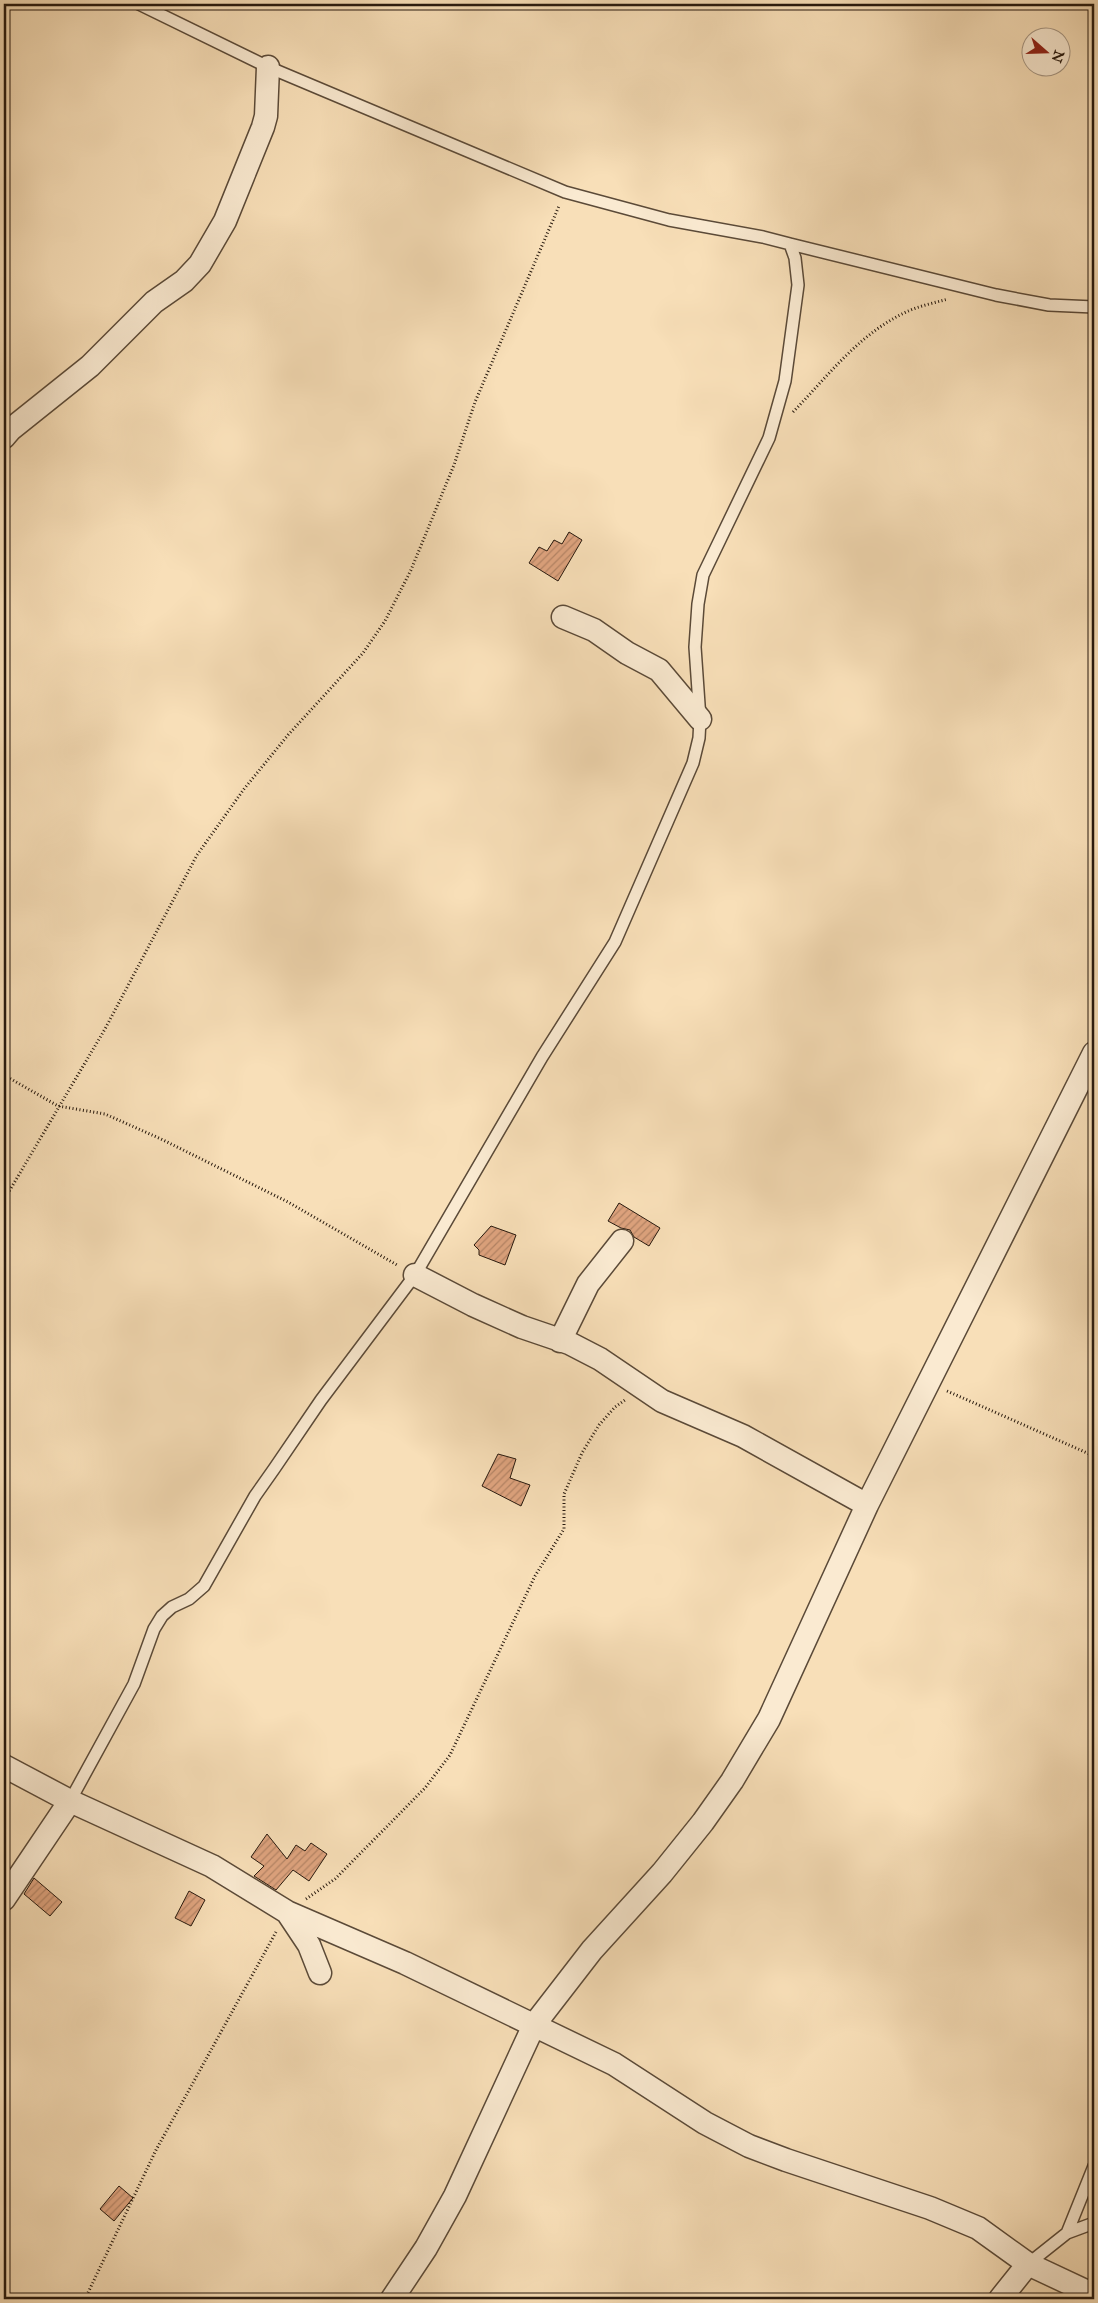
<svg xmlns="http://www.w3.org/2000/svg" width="1098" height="2303" font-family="'IM FELL Great Primer',serif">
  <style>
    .building { fill: url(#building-hatch); stroke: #27190e }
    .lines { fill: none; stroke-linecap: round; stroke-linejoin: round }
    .service-casing { stroke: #5b4a38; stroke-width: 14 }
    .minor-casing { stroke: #5b4a38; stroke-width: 25 }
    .path { stroke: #27190e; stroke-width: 3; stroke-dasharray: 1 2.5; stroke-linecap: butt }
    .service { stroke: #faead1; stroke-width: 11 }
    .minor { stroke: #faead1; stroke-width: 22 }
  </style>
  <defs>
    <pattern id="building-hatch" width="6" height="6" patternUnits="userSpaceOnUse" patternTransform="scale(1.25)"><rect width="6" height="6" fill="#dfa47f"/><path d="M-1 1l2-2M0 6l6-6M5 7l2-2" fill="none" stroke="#b58566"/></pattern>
  </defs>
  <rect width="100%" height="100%" fill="#f8dfb8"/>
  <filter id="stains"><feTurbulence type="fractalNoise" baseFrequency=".004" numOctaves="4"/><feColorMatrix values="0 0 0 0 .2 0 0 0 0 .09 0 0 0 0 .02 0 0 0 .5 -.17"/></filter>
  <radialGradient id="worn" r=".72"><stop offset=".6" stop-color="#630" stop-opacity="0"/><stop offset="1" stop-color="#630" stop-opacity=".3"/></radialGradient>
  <path class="building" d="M 569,532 L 582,540 L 558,581 L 529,563 L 539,547 L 547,551 L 554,540 L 562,544 Z
    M 619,1203 L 660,1228 L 649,1246 L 634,1237 L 630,1230 L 621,1228 L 608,1221 Z
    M 491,1226 L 516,1235 L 505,1265 L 479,1255 L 479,1250 L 474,1245 Z
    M 498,1454 L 516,1459 L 510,1478 L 530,1485 L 521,1506 L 482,1486 Z
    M 267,1834 L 287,1859 L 296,1845 L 305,1851 L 311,1843 L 327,1854 L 309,1881 L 293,1870 L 276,1890 L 254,1876 L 264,1866 L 251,1857 Z
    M 34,1878 L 62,1902 L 50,1916 L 24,1894 Z
    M 189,1891 L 205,1900 L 191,1926 L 175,1918 Z
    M 119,2186 L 133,2198 L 114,2221 L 100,2209 Z"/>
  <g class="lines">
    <defs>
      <path id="service" d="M 790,244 L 996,295 L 1049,305 L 1094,307
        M 70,1801 L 134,1684 L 154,1629 L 162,1616 L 172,1607 L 189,1599 L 204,1586 L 255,1496 L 274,1469 L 321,1400 L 415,1275 L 542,1057 L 615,942 L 693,763 L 699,738 L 700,719 L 695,647 L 698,604 L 703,575 L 769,438 L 785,381 L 798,285 L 795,258 L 790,244 L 763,237 L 669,220 L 565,192 L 268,67 L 139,4
        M 1067,2233 L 1094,2166
        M 1028,2264 L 1067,2233 L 1094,2223"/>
      <path id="minor" d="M 4,437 L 10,430 L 90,366 L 154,302 L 184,281 L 200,264 L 225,221 L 263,127 L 266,116 L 268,67
        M 563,617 L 594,630 L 627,653 L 659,670 L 700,719
        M 415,1275 L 473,1305 L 522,1327 L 569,1343 L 600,1359 L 662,1401 L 743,1436 L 867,1505
        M 560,1341 L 588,1284 L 622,1241
        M 4,1766 L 70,1801 L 212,1866 L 287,1912 L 405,1963 L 614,2064 L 705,2123 L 749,2146 L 786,2160 L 930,2208 L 978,2228 L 1028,2264 L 1094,2295
        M 4,1899 L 70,1801
        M 287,1912 L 309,1945 L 320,1973
        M 392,2299 L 426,2248 L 455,2196 L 534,2025 L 592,1950 L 662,1873 L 703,1822 L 732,1781 L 769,1719 L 867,1505 L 1094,1053
        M 1000,2299 L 1028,2264"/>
    </defs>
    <use href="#service" class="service-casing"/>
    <use href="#minor" class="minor-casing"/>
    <path class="path" d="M 793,412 C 828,376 858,335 904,313 C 918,306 934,303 948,299
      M 4,1075 L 58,1106 L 105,1114 L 161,1139 L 288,1202 L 397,1265
      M 4,1200 L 105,1029 L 197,855 L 244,789 L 288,735 L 363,653 L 385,621 L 411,570 L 454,465 L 475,402 L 559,206
      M 947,1391 L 1094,1456
      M 306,1899 L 335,1879 L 425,1788 L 450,1755 L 535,1576 L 564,1529 L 564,1494 L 582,1453 L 599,1425 L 615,1407 L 625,1400
      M 85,2299 L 156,2150 L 276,1932"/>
    <use href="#service" class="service"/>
    <use href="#minor" class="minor"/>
  </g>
  <rect width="1098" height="2303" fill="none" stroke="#f8dfb8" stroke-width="20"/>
  <rect x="5" y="5" width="1088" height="2293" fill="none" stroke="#27190e" stroke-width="2.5"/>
  <rect x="10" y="10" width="1078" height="2283" fill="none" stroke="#27190e"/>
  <g transform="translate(1046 52) rotate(110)"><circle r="24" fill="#faead1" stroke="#a69683"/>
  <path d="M0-4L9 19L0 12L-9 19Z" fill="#8f2418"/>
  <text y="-8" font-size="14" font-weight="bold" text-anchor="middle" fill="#27190e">N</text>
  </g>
  <rect width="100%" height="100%" filter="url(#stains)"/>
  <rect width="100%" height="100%" fill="url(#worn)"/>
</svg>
